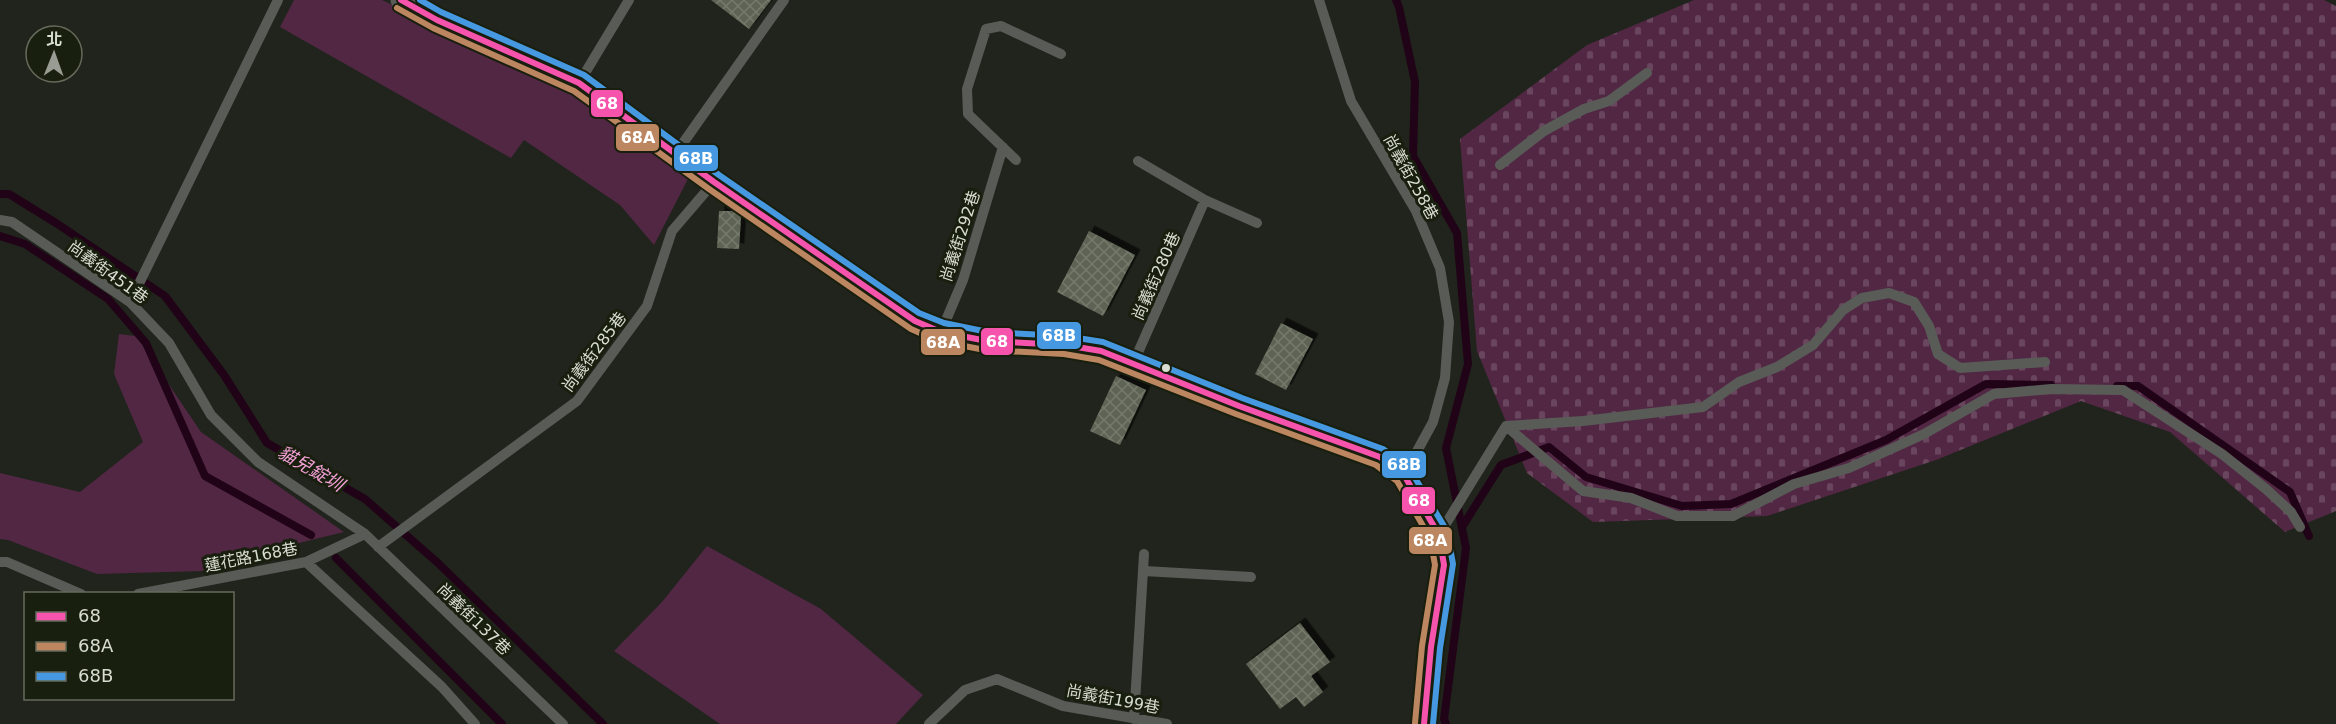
<svg xmlns="http://www.w3.org/2000/svg" width="2336" height="724" font-family="'DejaVu Sans','Noto Sans TC',sans-serif">
  <style>
    .green { fill: #512744 }
    .cemetery { fill: url(#cemetery-stones) }
    .lines { fill: none; stroke-linecap: round; stroke-linejoin: round }
    .stream { stroke: #200317; stroke-width: 8 }
    .building { fill: url(#building-cross-hatch); filter: url(#shadow) }
    .lane { stroke: #595b57; stroke-width: 10 }
    .street { stroke: #595b57; stroke-width: 21 }
    .bus-1-casing { stroke: #191f0e; stroke-width: 10 }
    .bus-2-casing { stroke: #191f0e; stroke-width: 10 }
    .bus-3-casing { stroke: #191f0e; stroke-width: 10 }
    .bus-1 { stroke: #f653ac; stroke-width: 6 }
    .bus-2 { stroke: #bb8660; stroke-width: 6 }
    .bus-3 { stroke: #4699e1; stroke-width: 6 }
    .bus-dot { fill: #d8ddd2; stroke: #191f0e; stroke-width: 2 }
    .labels { text-anchor: middle; dominant-baseline: central; stroke-width: 6; stroke-linejoin: round; paint-order: stroke }
    .street-label { font-size: 16px; fill: #d8ddd2; stroke: #191f0e }
    .water-label { font-size: 18px; font-style: italic; fill: #f5a1d8; stroke: #191f0e }
    .line-badge { stroke: #191f0e; stroke-width: 2 }
    .badge-label { font-size: 16px; text-anchor: middle; font-weight: bold; fill: #fff }
  </style>
  <defs>
    <pattern id="cemetery-stones" width="16" height="16" patternUnits="userSpaceOnUse" patternTransform="scale(1.5)"><rect width="16" height="16" fill="#512744"/><path d="M2 7V4a2 2 0 0 1 4 0v3zM10 15v-3a2 2 0 0 1 4 0v3z" fill="#69465e"/></pattern>
    <pattern id="building-cross-hatch" width="8" height="8" patternUnits="userSpaceOnUse" patternTransform="scale(1.5)"><rect width="8" height="8" fill="#5e6454"/><path d="M0 0l8 8M0 8l8-8" fill="none" stroke="#747a6c"/></pattern>
    <filter id="shadow"><feDropShadow dx="5.5" dy="-5.5" stdDeviation="0" flood-color="#0009"/></filter>
  </defs>
  <rect width="100%" height="100%" fill="#21241c"/>
  <path class="green" d="M 294,0 L 382,0 L 579,93 L 689,177 L 654,245 L 620,205 L 524,140 L 511,158 L 280,27 Z
    M 119,334 L 136,336 L 201,432 L 344,532 L 299,543 L 244,561 L 202,571 L 97,574 L 8,540 L 0,539 L 0,473 L 80,492 L 143,442 L 114,374 Z
    M 707,546 L 821,609 L 923,695 L 896,724 L 720,724 L 614,651 L 662,602 Z"/>
  <path class="cemetery" d="M 1694,0 L 2324,0 L 2336,6 L 2336,511 L 2285,532 L 2170,432 L 2081,401 L 1936,460 L 1767,516 L 1593,522 L 1527,473 L 1477,351 L 1460,139 L 1587,45 Z"/>
  <g class="lines">
    <path class="stream" d="M 1396,0 L 1399,7 L 1415,82 L 1413,156 L 1457,233 L 1468,364 L 1446,448 L 1466,548 L 1444,719 L 1446,724
      M 0,194 L 9,194 L 56,223 L 165,296 L 224,375 L 267,443 L 365,499 L 438,563 L 603,724
      M 0,236 L 25,244 L 108,299 L 146,343 L 205,476 L 311,535
      M 2117,386 L 2138,386 L 2290,492 L 2309,536
      M 1462,527 L 1501,465 L 1549,447 L 1586,477 L 1682,506 L 1731,504 L 1886,440 L 1986,384 L 2051,385
      M 336,558 L 502,724"/>
  </g>
  <path class="building" d="M 711,0 L 771,0 L 749,29 Z
    M 719,211 L 734,211 L 741,216 L 739,249 L 717,248 Z
    M 1089,231 L 1135,255 L 1103,316 L 1057,292 Z
    M 1281,323 L 1313,339 L 1286,390 L 1255,374 Z
    M 1116,376 L 1146,390 L 1120,445 L 1090,431 Z
    M 1300,623 L 1330,662 L 1311,676 L 1323,692 L 1304,707 L 1296,697 L 1280,709 L 1246,664 Z"/>
  <g class="lines">
    <path class="lane" d="M 1319,0 L 1351,101 L 1416,211 L 1440,268 L 1449,322 L 1445,378 L 1433,422 L 1404,475
      M 579,83 L 629,0
      M 676,153 L 784,0
      M 1016,160 L 968,114 L 967,89 L 986,29 L 1001,26 L 1061,54
      M 1138,161 L 1205,200 L 1257,223
      M 1500,165 L 1544,131 L 1584,109 L 1609,101 L 1647,73
      M 0,220 L 12,222 L 130,302 L 169,343 L 211,415 L 258,462 L 365,534 L 563,724
      M 130,302 L 278,0
      M 941,332 L 963,280 L 1003,147
      M 1133,364 L 1205,200
      M 1506,426 L 1583,491 L 1631,498 L 1677,516 L 1733,516 L 1794,484 L 1849,468 L 1924,434 L 1994,394 L 2051,389 L 2123,390 L 2222,454 L 2266,489 L 2291,512 L 2300,527
      M 1506,426 L 1583,421 L 1703,407 L 1739,382 L 1777,367 L 1813,345 L 1843,310 L 1862,298 L 1889,293 L 1914,302 L 1929,326 L 1938,354 L 1960,368 L 2045,362
      M 1439,535 L 1506,426
      M 378,547 L 577,401 L 647,306 L 672,231 L 714,182
      M 0,562 L 7,562 L 81,594
      M 306,562 L 442,687 L 475,724
      M 1144,571 L 1251,577
      M 138,594 L 306,562 L 365,534
      M 1134,719 L 1144,554
      M 929,724 L 965,690 L 997,679 L 1063,706 L 1167,724"/>
    <path class="street" d="M 401,0 L 437,20 L 579,83 L 714,182 L 915,321 L 941,332 L 987,341 L 1065,345 L 1101,351 L 1239,406 L 1380,457 L 1404,475 L 1439,535 L 1444,565 L 1431,647 L 1424,724"/>
    <defs>
      <path id="bus-1" d="M 401,0 L 437,20 L 579,83 L 714,182 L 915,321 L 941,332 L 987,341 L 1065,345 L 1101,351 L 1239,406 L 1380,457 L 1404,475 L 1439,535 L 1444,565 L 1431,647 L 1424,724"/>
      <path id="bus-2" d="M 397,8 L 433,28 L 574,91 L 709,189 L 911,329 L 938,341 L 985,350 L 1064,354 L 1099,360 L 1236,414 L 1376,465 L 1397,481 L 1430,538 L 1435,565 L 1422,646 L 1415,723"/>
      <path id="bus-3" d="M 420,0 L 441,12 L 584,75 L 719,175 L 919,313 L 944,323 L 988,332 L 1065,336 L 1103,342 L 1242,398 L 1383,449 L 1409,468 L 1447,531 L 1453,564 L 1440,648 L 1433,724"/>
    </defs>
    <use href="#bus-1" class="bus-1-casing"/>
    <use href="#bus-2" class="bus-2-casing"/>
    <use href="#bus-3" class="bus-3-casing"/>
    <use href="#bus-1" class="bus-1"/>
    <use href="#bus-2" class="bus-2"/>
    <use href="#bus-3" class="bus-3"/>
  </g>
  <circle class="bus-dot" cx="1166" cy="368" r="5"/>
  <g class="labels">
    <g class="street-label">
      <text transform="translate(1411 177) rotate(61)">尚義街258巷</text>
      <text transform="translate(960 236) rotate(-72)">尚義街292巷</text>
      <text transform="translate(108 272) rotate(36)">尚義街451巷</text>
      <text transform="translate(1156 276) rotate(-66)">尚義街280巷</text>
      <text transform="translate(594 352) rotate(-53)">尚義街285巷</text>
      <text transform="translate(251 557) rotate(-11)">蓮花路168巷</text>
      <text transform="translate(474 619) rotate(44)">尚義街137巷</text>
      <text transform="translate(1113 699) rotate(11)">尚義街199巷</text>
    </g>
    <g class="water-label">
      <text transform="translate(311 468) rotate(30)">貓兒錠圳</text>
    </g>
  </g>
  <g class="line-badge">
    <rect x="590" y="89" width="34" height="29" rx="6" fill="#f653ac"/>
    <rect x="615" y="123" width="45" height="29" rx="6" fill="#bb8660"/>
    <rect x="673" y="144" width="46" height="28" rx="6" fill="#4699e1"/>
    <rect x="1036" y="321" width="46" height="29" rx="6" fill="#4699e1"/>
    <rect x="980" y="327" width="34" height="29" rx="6" fill="#f653ac"/>
    <rect x="920" y="328" width="46" height="28" rx="6" fill="#bb8660"/>
    <rect x="1381" y="450" width="46" height="29" rx="6" fill="#4699e1"/>
    <rect x="1401" y="486" width="35" height="29" rx="6" fill="#f653ac"/>
    <rect x="1408" y="526" width="45" height="29" rx="6" fill="#bb8660"/>
  </g>
  <g class="badge-label">
    <text x="607" y="109">68</text>
    <text x="638" y="143">68A</text>
    <text x="696" y="164">68B</text>
    <text x="1059" y="341">68B</text>
    <text x="997" y="347">68</text>
    <text x="943" y="348">68A</text>
    <text x="1404" y="470">68B</text>
    <text x="1419" y="506">68</text>
    <text x="1430" y="546">68A</text>
  </g>
  <rect x="24" y="592" width="210" height="108" fill="#191f0e" stroke="#656b5c" stroke-width="1.5"/>
  <rect x="36" y="612" width="30" height="9" fill="#f653ac" stroke="#656b5c" stroke-width="1.5"/>
  <text x="78" y="622" font-size="18" fill="#d8ddd2">68</text>
  <rect x="36" y="642" width="30" height="9" fill="#bb8660" stroke="#656b5c" stroke-width="1.5"/>
  <text x="78" y="652" font-size="18" fill="#d8ddd2">68A</text>
  <rect x="36" y="672" width="30" height="9" fill="#4699e1" stroke="#656b5c" stroke-width="1.5"/>
  <text x="78" y="682" font-size="18" fill="#d8ddd2">68B</text>
  <g transform="translate(54 54) rotate(1)"><circle r="28" fill="#191f0e" stroke="#656b5c" stroke-width="1.5"/>
  <path d="M0-4.5L10 22L0 15L-10 22Z" fill="#989c92"/>
  <text y="-9" font-size="16" font-weight="bold" text-anchor="middle" fill="#d8ddd2">北</text>
  </g>
</svg>
